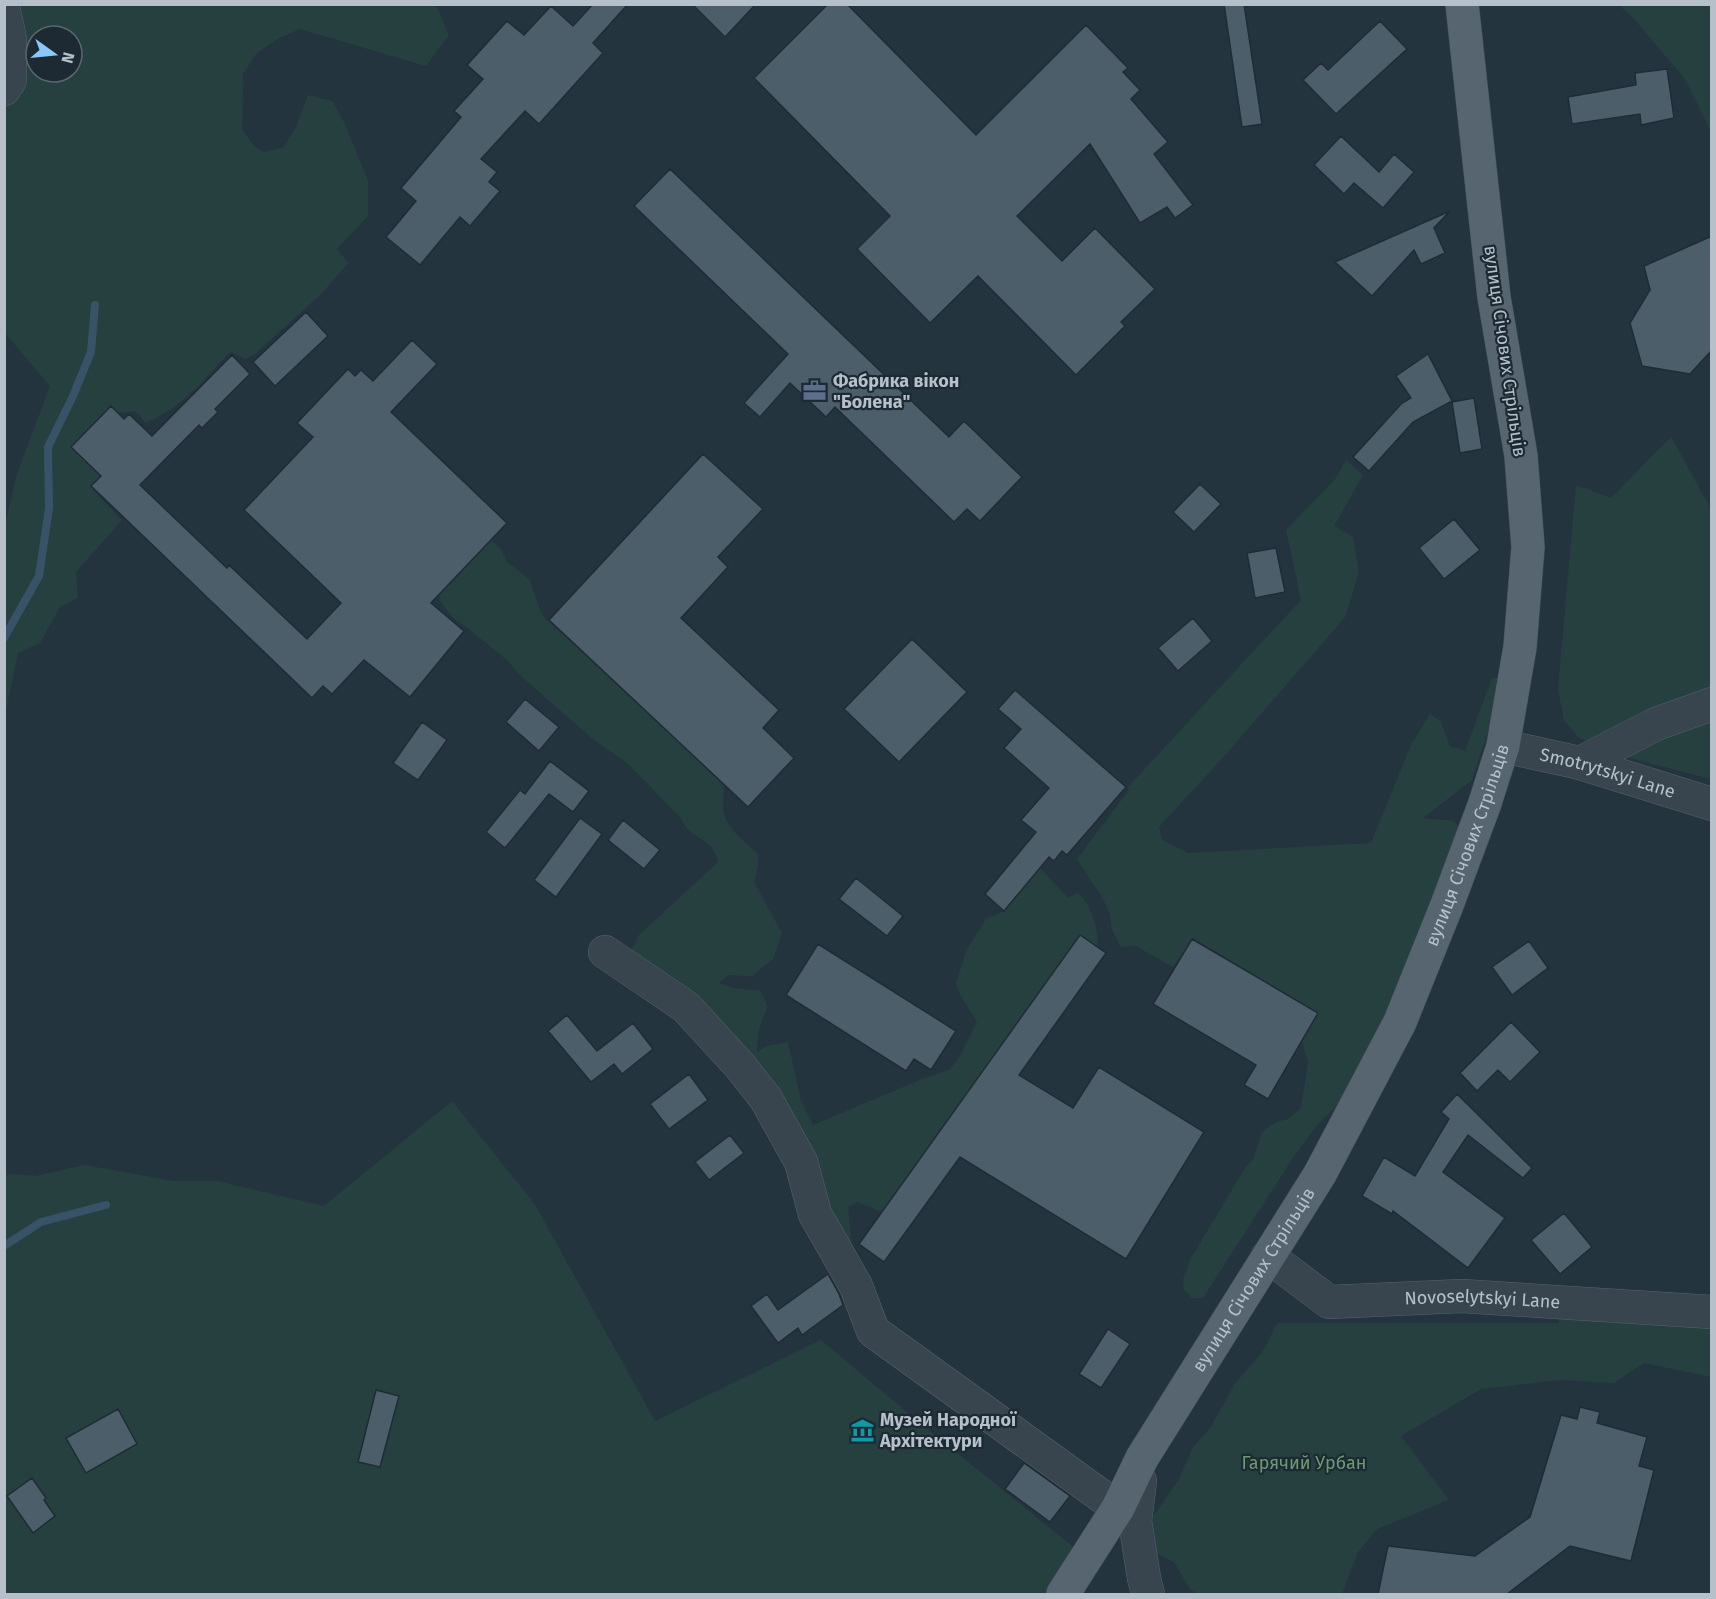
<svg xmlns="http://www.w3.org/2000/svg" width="1716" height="1599" font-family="'Fira Sans',sans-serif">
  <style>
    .green { fill: #26403f; fill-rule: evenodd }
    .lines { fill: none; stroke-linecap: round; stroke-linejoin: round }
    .stream { stroke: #385367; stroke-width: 8 }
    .building { fill: #4d5e6b; stroke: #1f2c36; stroke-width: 1.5 }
    .minor-casing { stroke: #56636d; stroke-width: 34 }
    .major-casing { stroke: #45515b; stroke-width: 34 }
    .minor { stroke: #38454f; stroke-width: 33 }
    .major { stroke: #56656f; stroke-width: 33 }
    .labels { text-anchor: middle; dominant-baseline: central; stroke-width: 4.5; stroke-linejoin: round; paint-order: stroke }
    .street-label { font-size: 18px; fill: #b5c0ca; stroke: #1d2a34 }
    .poi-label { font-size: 18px; font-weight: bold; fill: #b5c0ca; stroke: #1d2a34; text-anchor: start }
    .park-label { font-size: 18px; fill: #6b9b6f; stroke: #1d2a34 }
  </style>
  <rect width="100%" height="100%" fill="#24343f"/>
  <path class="green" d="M 5,5 L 436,5 L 449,35 L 426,66 L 300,29 L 279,38 L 256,54 L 243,74 L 242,129 L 253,145 L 263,152 L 283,148 L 296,127 L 308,95 L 332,101 L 345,124 L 368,181 L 368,216 L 337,249 L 348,263 L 323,292 L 255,354 L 245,359 L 231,352 C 217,364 207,378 194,390 C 180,404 164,414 146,423 L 135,411 L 118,413 L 111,406 L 71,447 L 100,476 L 90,487 L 122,520 L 76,572 L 78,598 L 60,607 L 40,643 L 18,653 L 5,714 L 5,525 L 17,474 L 50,386 L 5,333 ZM 36,36 L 72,36 L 72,72 L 36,72 Z
    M 1619,5 L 1711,5 L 1711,131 L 1685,79 L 1635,20 Z
    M 1671,437 L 1711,509 L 1711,779 L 1602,751 L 1578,737 L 1564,720 L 1558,689 L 1576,485 L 1611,498 Z
    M 1346,460 L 1363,475 L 1334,526 L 1353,537 L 1359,572 L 1345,617 L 1227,753 L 1159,827 L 1162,840 L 1188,853 L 1371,843 L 1411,745 L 1430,714 L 1441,722 L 1450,746 L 1465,751 L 1492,678 L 1499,678 L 1491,722 L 1472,780 L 1423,818 L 1454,821 L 1460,828 L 1430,912 L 1381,1025 L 1345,1098 L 1318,1124 L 1294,1156 L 1203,1298 L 1192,1298 L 1184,1290 L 1183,1280 L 1190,1260 L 1245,1168 L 1253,1160 L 1262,1132 L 1276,1122 L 1288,1119 L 1301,1108 L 1308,1062 L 1302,1042 L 1318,1013 L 1193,938 L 1173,967 L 1134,945 L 1121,947 L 1112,930 L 1110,914 L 1103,899 L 1077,859 L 1129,790 L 1128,787 L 1301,600 L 1286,530 L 1336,478 Z
    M 491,540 L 500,548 L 507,562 L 530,580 L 538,605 L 544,617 L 724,784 C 724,792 723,800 723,808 C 724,826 745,843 758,854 L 758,866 L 754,882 L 782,933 L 773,959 L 752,976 L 728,975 L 719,983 L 733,988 L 760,991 L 768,1007 C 760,1022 757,1035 757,1052 L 767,1046 L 788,1042 L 801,1101 L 813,1125 L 922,1079 L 949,1070 L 959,1058 L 977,1022 L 961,996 L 956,983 L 967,949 L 986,919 L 1004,911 L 1040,868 L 1068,898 L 1078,893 C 1092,904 1098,930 1098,947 L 1080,935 L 882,1212 L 857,1202 L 848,1207 L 852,1248 L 859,1272 L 802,1146 L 629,955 L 639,935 L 718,862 C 712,835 688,840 681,818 L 627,763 L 594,740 L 521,676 L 507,660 L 465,626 L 453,618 L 440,601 L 439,593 Z
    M 452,1101 L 534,1203 L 655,1421 L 821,1340 L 915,1419 L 1076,1549 L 1047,1594 L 5,1594 L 5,1176 L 10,1174 L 36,1176 L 84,1165 L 174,1181 L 217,1181 L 324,1206 Z
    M 1563,1294 L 1711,1298 L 1711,1377 L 1644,1363 L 1614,1383 L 1560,1380 L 1481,1389 L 1401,1436 L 1449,1500 L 1377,1529 L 1358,1552 L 1342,1594 L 1197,1594 L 1190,1589 L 1174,1562 L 1156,1553 L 1150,1536 L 1153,1517 L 1179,1479 L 1193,1447 L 1210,1428 L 1235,1384 L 1265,1348 L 1277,1323 L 1558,1323 Z"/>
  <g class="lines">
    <path class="stream" d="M 4,638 L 39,576 L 49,508 L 48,447 L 73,396 L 91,352 L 95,305
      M 4,1246 L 41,1222 L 106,1205"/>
  </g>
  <path class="building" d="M 593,4 L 628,4 L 593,43 L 603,53 L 539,124 L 525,111 L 481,159 L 497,172 L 489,182 L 500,191 L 470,226 L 460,217 L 420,265 L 386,237 L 416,201 L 401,188 L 461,117 L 454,111 L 483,79 L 467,65 L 507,21 L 524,35 L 551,6 L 573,26 Z
    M 692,4 L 756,4 L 725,37 Z
    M 828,4 L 847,4 L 976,135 L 1086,25 L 1128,68 L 1123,72 L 1140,90 L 1131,99 L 1168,142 L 1154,154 L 1193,205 L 1175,218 L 1167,207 L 1140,223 L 1090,144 L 1017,216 L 1062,261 L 1095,228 L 1155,289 L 1121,322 L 1125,326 L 1076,375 L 978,276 L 930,323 L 857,249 L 890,216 L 754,78 Z
    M 1224,4 L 1244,4 L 1262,124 L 1242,127 Z
    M 1380,21 L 1407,49 L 1336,114 L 1303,80 L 1321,63 L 1328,70 Z
    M 1667,69 L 1674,118 L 1641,125 L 1640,114 L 1572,124 L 1568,97 L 1636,85 L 1635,73 Z
    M 1341,136 L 1379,172 L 1394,154 L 1414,172 L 1383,208 L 1354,183 L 1344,194 L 1314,165 Z
    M 670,169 L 949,437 L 964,421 L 1022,477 L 980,521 L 967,509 L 954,522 L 835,407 L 826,417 L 790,383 L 760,417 L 744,403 L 788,354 L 634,206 Z
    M 1450,211 L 1434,228 L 1445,253 L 1421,264 L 1414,250 L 1372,296 L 1335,262 Z
    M 1712,236 L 1712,350 L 1690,374 L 1642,366 L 1630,323 L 1650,290 L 1644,266 Z
    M 306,312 L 328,336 L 275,386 L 253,362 Z
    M 412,340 L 437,364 L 391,412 L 507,523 L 431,603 L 464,631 L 410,697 L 364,660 L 332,694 L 323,686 L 312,698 L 91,486 L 101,476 L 71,447 L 111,406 L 124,419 L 129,414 L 152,436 L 232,355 L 250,374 L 215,409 L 218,412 L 202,428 L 199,425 L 140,485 L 227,568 L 229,565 L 307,639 L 341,603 L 244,510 L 313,437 L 297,423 L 348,369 L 355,376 L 361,370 L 373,381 Z
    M 1428,354 L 1452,401 L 1413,422 L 1369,471 L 1353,457 L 1402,403 L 1411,398 L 1396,376 Z
    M 1474,398 L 1482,449 L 1460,453 L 1452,402 Z
    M 703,454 L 763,509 L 718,557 L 728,567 L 681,618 L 779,710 L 763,728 L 794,758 L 748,807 L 549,620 Z
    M 1200,484 L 1221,504 L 1194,532 L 1173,512 Z
    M 1454,519 L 1480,550 L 1444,579 L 1419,548 Z
    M 1276,548 L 1285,592 L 1255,598 L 1247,553 Z
    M 1193,618 L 1212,641 L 1178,671 L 1158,648 Z
    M 912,639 L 967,692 L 899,762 L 844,709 Z
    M 1015,690 L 1126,787 L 1067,855 L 1062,851 L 1054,861 L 1049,857 L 1004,911 L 985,894 L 1036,832 L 1021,820 L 1049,788 L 1004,748 L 1021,729 L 998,709 Z
    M 525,699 L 559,727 L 539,751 L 506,722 Z
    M 422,722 L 447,740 L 418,780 L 393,763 Z
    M 550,761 L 589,791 L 573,812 L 549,794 L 505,848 L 486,832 L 520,790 L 525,794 Z
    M 580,818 L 602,834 L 556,897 L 534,880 Z
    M 623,820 L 660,850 L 644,869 L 608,840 Z
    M 856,878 L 903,916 L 887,936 L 839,899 Z
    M 1080,935 L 1106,953 L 1019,1075 L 1073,1108 L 1099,1067 L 1204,1132 L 1126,1259 L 960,1157 L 884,1262 L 859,1244 Z
    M 1192,939 L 1318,1013 L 1268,1099 L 1244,1085 L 1256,1065 L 1153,1004 Z
    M 1529,941 L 1548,968 L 1512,995 L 1492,967 Z
    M 818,944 L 956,1031 L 931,1070 L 914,1059 L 906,1071 L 786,995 Z
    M 567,1015 L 597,1051 L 633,1023 L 653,1049 L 622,1074 L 614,1064 L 591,1082 L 548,1031 Z
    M 1511,1022 L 1540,1052 L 1510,1082 L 1498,1070 L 1477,1091 L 1460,1073 Z
    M 689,1074 L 708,1100 L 669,1129 L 650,1104 Z
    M 1457,1094 L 1532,1168 L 1523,1178 L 1468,1135 L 1443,1172 L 1505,1218 L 1468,1268 L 1393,1211 L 1392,1214 L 1362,1196 L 1384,1157 L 1415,1176 L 1449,1119 L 1441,1112 Z
    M 730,1135 L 744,1153 L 709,1180 L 695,1162 Z
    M 1564,1213 L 1592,1247 L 1560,1274 L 1531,1240 Z
    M 828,1274 L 839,1294 L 843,1305 L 802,1335 L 798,1328 L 778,1343 L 751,1306 L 767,1294 L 778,1310 Z
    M 1108,1329 L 1130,1344 L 1101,1388 L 1079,1374 Z
    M 376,1390 L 399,1396 L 380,1467 L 358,1462 Z
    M 1580,1407 L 1600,1412 L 1597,1423 L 1647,1437 L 1639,1466 L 1654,1470 L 1631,1561 L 1570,1546 L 1507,1594 L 1378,1594 L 1388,1546 L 1475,1556 L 1530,1517 L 1561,1415 L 1577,1419 Z
    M 118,1409 L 137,1444 L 86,1473 L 66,1438 Z
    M 1024,1463 L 1070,1496 L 1050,1522 L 1005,1489 Z
    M 32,1478 L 46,1498 L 44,1500 L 55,1516 L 33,1533 L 7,1496 Z"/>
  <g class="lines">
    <defs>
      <g id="minor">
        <path d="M 4,11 L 10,39 L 10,80 L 4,89"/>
        <path id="s1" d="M 1503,746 L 1580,763 L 1712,804"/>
        <path d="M 1580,763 L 1656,724 L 1712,704"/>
        <path d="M 605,952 L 686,1007 L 740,1066 L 766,1099 L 801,1162 L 815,1214 L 856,1286 L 873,1331 L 1118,1508"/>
        <path id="s2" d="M 1268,1256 L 1329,1302 L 1462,1296 L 1712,1312"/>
        <path d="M 1140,1481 L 1135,1521 L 1144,1578 L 1148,1594"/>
      </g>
      <g id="major">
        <path id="s3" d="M 1063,1594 L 1118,1508 L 1142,1458 L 1320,1174 L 1400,1022 L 1447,905 L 1485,803 L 1503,746 L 1520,647 L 1528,547 L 1521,456 L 1494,297 L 1462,4"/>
      </g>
    </defs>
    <use href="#minor" class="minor-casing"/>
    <use href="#major" class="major-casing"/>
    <use href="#minor" class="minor"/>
    <use href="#major" class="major"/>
  </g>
  <defs>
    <symbol id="office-bare" viewBox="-9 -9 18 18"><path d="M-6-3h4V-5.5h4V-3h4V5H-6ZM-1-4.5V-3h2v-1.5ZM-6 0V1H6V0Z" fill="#5c6f8a" stroke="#1d2a34" stroke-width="2.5" paint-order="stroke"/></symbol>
    <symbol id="museum-bare" viewBox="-9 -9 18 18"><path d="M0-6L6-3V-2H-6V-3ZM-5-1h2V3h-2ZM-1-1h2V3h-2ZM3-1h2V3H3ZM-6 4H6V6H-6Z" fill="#0f9aa8" stroke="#1d2a34" stroke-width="2.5" paint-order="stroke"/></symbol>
  </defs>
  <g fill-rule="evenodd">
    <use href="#office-bare" x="798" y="374" width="33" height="33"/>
    <use href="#museum-bare" x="846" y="1414" width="33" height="33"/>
  </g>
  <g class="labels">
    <g class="street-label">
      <text transform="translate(1505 351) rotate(82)">вулиця Січових Стрільців</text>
      <text stroke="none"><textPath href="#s1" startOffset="108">Smotrytskyi Lane</textPath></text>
      <text stroke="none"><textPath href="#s3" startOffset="854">вулиця Січових Стрільців</textPath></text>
      <text stroke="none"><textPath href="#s3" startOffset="368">вулиця Січових Стрільців</textPath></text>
      <text stroke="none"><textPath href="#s2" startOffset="230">Novoselytskyi Lane</textPath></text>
    </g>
    <g class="poi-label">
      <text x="833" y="381">Фабрика вікон<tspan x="833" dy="21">"Болена"</tspan></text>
      <text x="880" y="1420">Музей Народної<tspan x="880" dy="21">Архітектури</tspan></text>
    </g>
    <g class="park-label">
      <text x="1304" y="1463">Гарячий Урбан</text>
    </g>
  </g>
  <rect width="1716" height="1599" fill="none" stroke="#b5c0ca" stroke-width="12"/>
  <g transform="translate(54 54) rotate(105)"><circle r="28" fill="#1d2a34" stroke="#5a6670" stroke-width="1.5"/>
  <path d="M0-4.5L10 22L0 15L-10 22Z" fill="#8ac7fa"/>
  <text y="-9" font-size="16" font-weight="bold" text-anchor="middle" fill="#b5c0ca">N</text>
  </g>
</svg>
